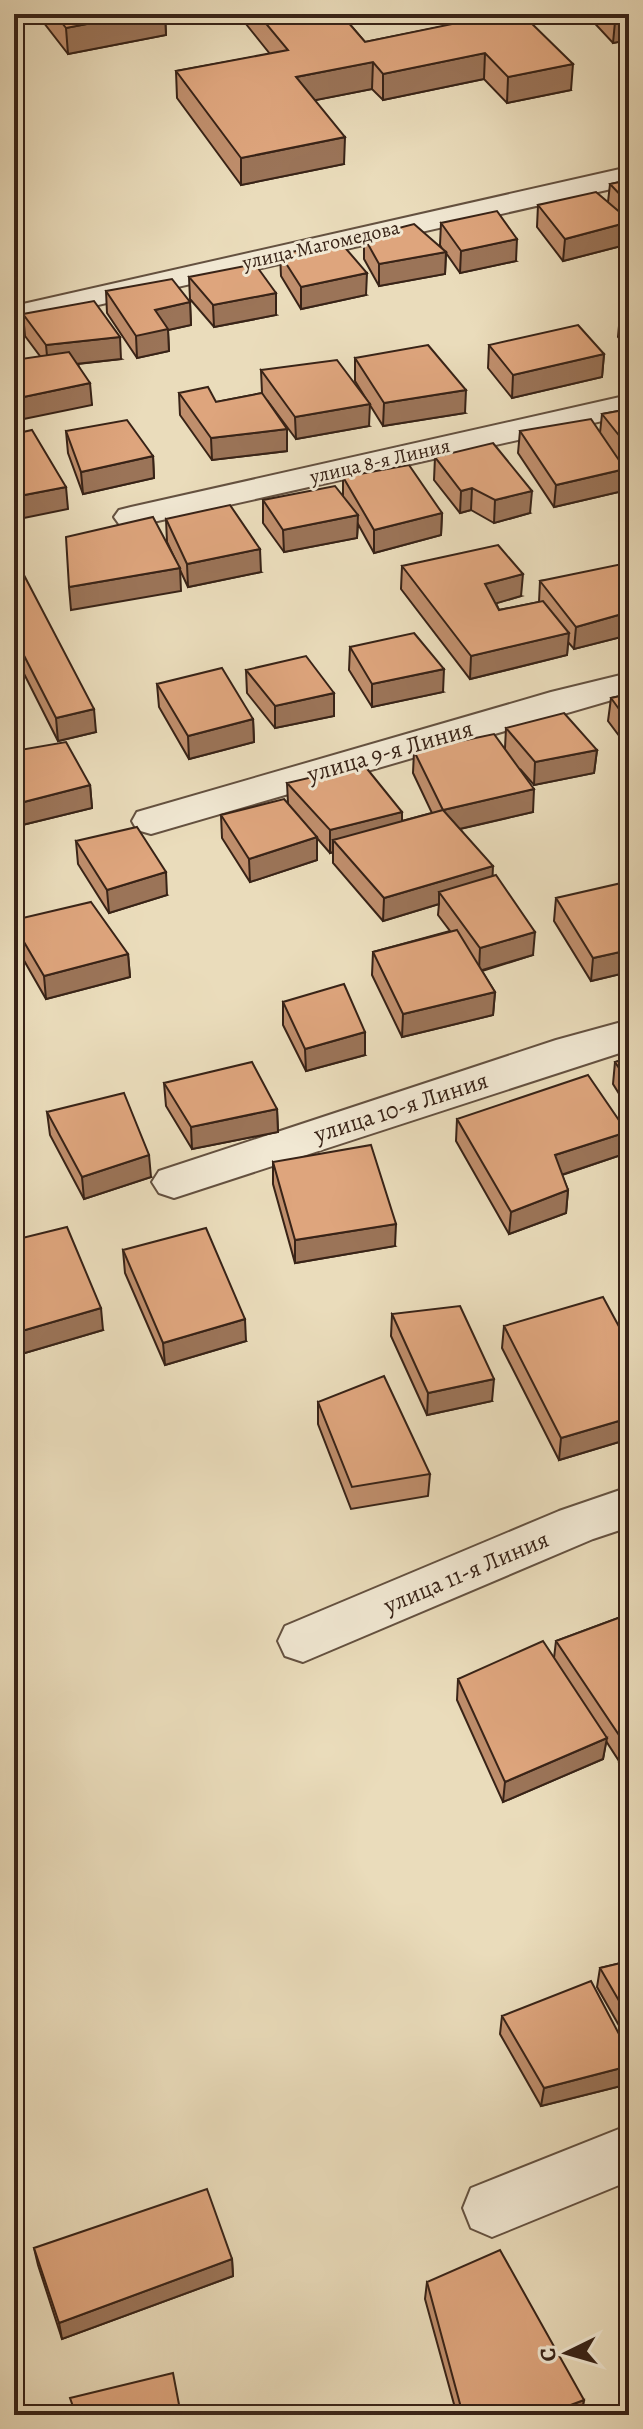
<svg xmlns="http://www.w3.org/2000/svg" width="643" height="2429" font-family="Alegreya,serif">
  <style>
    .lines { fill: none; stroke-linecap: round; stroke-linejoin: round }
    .minor-casing { stroke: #645140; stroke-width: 4 }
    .minor { fill: #f1e8d3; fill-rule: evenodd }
    .wall { fill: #bf8e6c; stroke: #382317; stroke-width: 2 }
    .shaded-wall { fill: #9b7458; stroke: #382317; stroke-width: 2 }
    .building { fill: #dea57d; stroke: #382317; stroke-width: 2 }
    .labels { text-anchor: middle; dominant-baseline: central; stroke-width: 6; stroke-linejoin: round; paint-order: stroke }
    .far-street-label { font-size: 20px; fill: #382317; stroke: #f1e8d3 }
    .street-label { font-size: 24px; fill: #382317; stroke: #f1e8d3 }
  </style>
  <rect width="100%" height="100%" fill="#eadcbb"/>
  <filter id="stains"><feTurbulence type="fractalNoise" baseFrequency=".0025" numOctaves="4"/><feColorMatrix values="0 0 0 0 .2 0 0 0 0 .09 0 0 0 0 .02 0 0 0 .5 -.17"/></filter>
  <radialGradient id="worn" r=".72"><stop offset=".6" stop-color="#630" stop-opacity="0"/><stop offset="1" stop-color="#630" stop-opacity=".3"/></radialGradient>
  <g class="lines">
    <defs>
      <path id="minor" d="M 629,167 L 629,185 L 14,324 L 14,306 Z
        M 629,395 L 629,415 L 131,527 L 119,524 L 114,517 L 119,510 L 131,507 Z
        M 629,673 L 629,695 L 151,834 L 137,830 L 132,821 L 137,812 L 551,692 Z
        M 629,1020 L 629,1050 L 174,1198 L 159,1193 L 152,1182 L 159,1171 L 556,1040 Z
        M 629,1487 L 629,1527 L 593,1539 L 303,1662 L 285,1656 L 278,1641 L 285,1626 L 559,1511 Z
        M 629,2125 L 629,2181 L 492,2237 L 471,2228 L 463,2208 L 471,2188 Z"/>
    </defs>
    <use href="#minor" class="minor-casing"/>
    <use href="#minor" class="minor"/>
  </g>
  <path class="wall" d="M 37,14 L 165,14 L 166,35 L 68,54 Z
    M 238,14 L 341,14 L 365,42 L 445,26 L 433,14 L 522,14 L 571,90 L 507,103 L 484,79 L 383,100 L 372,89 L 315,100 L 344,164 L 241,185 L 177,98 L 176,71 L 270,54 Z
    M 586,14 L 629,14 L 629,40 L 613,43 Z
    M 629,180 L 629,244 L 563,261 L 537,227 L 538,205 L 608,202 L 610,184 Z
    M 441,223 L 516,261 L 460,273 L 446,253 L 445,274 L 379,286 L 364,259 L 364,237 L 442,249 L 440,245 Z
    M 280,254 L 366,295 L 301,309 L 281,276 Z
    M 189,277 L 276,315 L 214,327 L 190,299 Z
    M 106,291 L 190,302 L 191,325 L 168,330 L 169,351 L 137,358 L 107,313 Z
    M 629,313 L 629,350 L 618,337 L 620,315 Z
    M 23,314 L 121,359 L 78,364 L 92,405 L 40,356 L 25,336 Z
    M 489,345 L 604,354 L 602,377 L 512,398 L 488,368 Z
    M 355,358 L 465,413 L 383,426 L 355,381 Z
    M 261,370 L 369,426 L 296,439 L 267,400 L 287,429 L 287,451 L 212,460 L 180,415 L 179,393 L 216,402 L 262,393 Z
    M 629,409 L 629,474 L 625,469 L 623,491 L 554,507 L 518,453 L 520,431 L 600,433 L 602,414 Z
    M 66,431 L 153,456 L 154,478 L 83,494 L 68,453 Z
    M 435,457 L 530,513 L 494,523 L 471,510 L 460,513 L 434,480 Z
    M 343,477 L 442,513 L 441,535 L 374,553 L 358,524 L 357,538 L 284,552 L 263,523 L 263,500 L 343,496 Z
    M 166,519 L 261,572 L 188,587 L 167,542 Z
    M 14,556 L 96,732 L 58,741 L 14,654 Z
    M 402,566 L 521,596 L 496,603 L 499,610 L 539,602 L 540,581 L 629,572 L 629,635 L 574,649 L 568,642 L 567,655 L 470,679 L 401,589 Z
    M 350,647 L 443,692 L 372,707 L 349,670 Z
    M 246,670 L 334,693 L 334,716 L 275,728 L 247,693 Z
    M 157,684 L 253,719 L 254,742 L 189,759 L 159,707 Z
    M 629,694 L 629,749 L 608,721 L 611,698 Z
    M 506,728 L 597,750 L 594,773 L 534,785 L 520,769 L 533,812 L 460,829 L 493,876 L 533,955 L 482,971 L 495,992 L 493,1015 L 402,1037 L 372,975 L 373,952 L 450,931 L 438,915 L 439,904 L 383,921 L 333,863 L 333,852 L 330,853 L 317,838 L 317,860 L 250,882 L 222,838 L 221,815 L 288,803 L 287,783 L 402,812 L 402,821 L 432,813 L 413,773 L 414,751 L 505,748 Z
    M 14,751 L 90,785 L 92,808 L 18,826 L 14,819 Z
    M 76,841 L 167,895 L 109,913 L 78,864 Z
    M 629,887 L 629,972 L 591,981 L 554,921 L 556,898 Z
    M 14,920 L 128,954 L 130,977 L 46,999 L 14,943 Z
    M 283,1002 L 365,1055 L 306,1071 L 283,1025 Z
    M 629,1058 L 629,1110 L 613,1084 L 615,1062 Z
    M 164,1083 L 277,1109 L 278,1132 L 192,1149 L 166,1106 Z
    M 47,1112 L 151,1177 L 84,1199 L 50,1135 Z
    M 457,1119 L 624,1154 L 562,1175 L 568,1190 L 566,1213 L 509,1234 L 456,1141 Z
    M 273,1162 L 395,1246 L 295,1263 L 273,1184 Z
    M 14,1240 L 103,1330 L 18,1355 L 14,1344 Z
    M 123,1250 L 246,1341 L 165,1365 L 125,1273 Z
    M 392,1314 L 492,1401 L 427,1415 L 391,1336 Z
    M 504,1326 L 629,1345 L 629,1439 L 559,1460 L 502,1348 Z
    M 318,1402 L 430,1474 L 428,1496 L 351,1509 L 318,1424 Z
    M 629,1614 L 629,1758 L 619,1761 L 606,1741 L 603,1759 L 503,1802 L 457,1700 L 458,1679 L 554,1658 L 556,1641 Z
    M 629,1778 L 629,1803 L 626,1797 Z
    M 629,1961 L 629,2043 L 597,1987 L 600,1968 Z
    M 502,2016 L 629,2053 L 629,2084 L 541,2106 L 500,2034 Z
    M 34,2248 L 232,2259 L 233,2276 L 62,2339 L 38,2265 Z
    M 427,2282 L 584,2400 L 581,2415 L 457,2415 L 425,2299 Z"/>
  <path class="shaded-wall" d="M 139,14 L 165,14 L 166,35 L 68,54 L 66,28 Z
    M 629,20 L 629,40 L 613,43 L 615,22 Z
    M 485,53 L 484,79 L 383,100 L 383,74 Z
    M 373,62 L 372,89 L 296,104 L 296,77 Z
    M 573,64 L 571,90 L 507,103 L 508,77 Z
    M 345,137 L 344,164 L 241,185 L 241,158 Z
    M 629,222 L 629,244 L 563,261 L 565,239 Z
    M 517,239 L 516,261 L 460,273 L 461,251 Z
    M 446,252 L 445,274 L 379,286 L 379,264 Z
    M 367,273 L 366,295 L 301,309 L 301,287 Z
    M 276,293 L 276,315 L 214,327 L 213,305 Z
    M 190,302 L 191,325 L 168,330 L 169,351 L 137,358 L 136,336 L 155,310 Z
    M 120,337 L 121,359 L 48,367 L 46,345 Z
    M 604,354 L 602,377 L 512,398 L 513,375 Z
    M 90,383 L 92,405 L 14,421 L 14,399 Z
    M 466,390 L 465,413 L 383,426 L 384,403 Z
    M 370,404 L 369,426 L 296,439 L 295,417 Z
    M 287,429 L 287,451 L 212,460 L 211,438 Z
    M 153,456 L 154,478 L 83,494 L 81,472 Z
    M 625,469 L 623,491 L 554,507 L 556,485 Z
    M 66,487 L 68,509 L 14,520 L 14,497 Z
    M 472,488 L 471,510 L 460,513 L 461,491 Z
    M 532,491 L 530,513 L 494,523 L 495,500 Z
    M 442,513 L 441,535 L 374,553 L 374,530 Z
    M 358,515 L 357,538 L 284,552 L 283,530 Z
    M 260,549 L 261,572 L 188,587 L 187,564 Z
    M 180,568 L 181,591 L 71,610 L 69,587 Z
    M 523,574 L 521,596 L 484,607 L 485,584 Z
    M 629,612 L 629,635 L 574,649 L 576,627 Z
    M 569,633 L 567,655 L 470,679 L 471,656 Z
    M 444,669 L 443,692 L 372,707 L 372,684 Z
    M 334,693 L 334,716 L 275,728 L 275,706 Z
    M 94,709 L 96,732 L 58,741 L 56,718 Z
    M 253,719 L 254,742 L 189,759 L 188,736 Z
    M 597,750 L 594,773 L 534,785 L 535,762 Z
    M 90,785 L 92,808 L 18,826 L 16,804 Z
    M 534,789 L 533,812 L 442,833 L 443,810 Z
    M 402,812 L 402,835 L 333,840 L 333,852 L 330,853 L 330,830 Z
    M 317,837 L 317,860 L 250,882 L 249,859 Z
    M 493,866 L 492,889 L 439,892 L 439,904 L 383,921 L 384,898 Z
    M 166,872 L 167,895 L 109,913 L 107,890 Z
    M 535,932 L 533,955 L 479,971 L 480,948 Z
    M 629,950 L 629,972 L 591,981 L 593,958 Z
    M 128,954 L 130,977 L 46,999 L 44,976 Z
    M 495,992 L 493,1015 L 402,1037 L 403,1014 Z
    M 365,1032 L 365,1055 L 306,1071 L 305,1049 Z
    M 277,1109 L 278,1132 L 192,1149 L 191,1127 Z
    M 627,1132 L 624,1154 L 552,1178 L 555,1155 Z
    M 149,1155 L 151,1177 L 84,1199 L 82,1177 Z
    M 568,1190 L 566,1213 L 509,1234 L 511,1212 Z
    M 396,1224 L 395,1246 L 295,1263 L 295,1240 Z
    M 101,1308 L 103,1330 L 18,1355 L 15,1333 Z
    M 245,1319 L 246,1341 L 165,1365 L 163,1343 Z
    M 494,1379 L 492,1401 L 427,1415 L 428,1393 Z
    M 629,1418 L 629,1439 L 559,1460 L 561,1438 Z
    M 607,1738 L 603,1759 L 503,1802 L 505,1782 Z
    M 629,1739 L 629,1758 L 619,1761 L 623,1741 Z
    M 629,2066 L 629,2084 L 541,2106 L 544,2088 Z
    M 232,2259 L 233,2276 L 62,2339 L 59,2323 Z
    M 584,2400 L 581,2415 L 544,2415 Z"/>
  <path class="building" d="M 55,14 L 139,14 L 66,28 Z
    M 258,14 L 341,14 L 365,42 L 467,21 L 459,14 L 522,14 L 573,64 L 508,77 L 485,53 L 383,74 L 373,62 L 296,77 L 345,137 L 241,158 L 176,71 L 288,50 Z
    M 607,14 L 629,14 L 629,20 L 615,22 Z
    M 629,180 L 629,204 L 610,184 Z
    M 596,192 L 629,220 L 629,222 L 565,239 L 538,205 Z
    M 497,211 L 517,239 L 461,251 L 441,223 Z
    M 414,224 L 446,252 L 379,264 L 364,237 Z
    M 341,243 L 367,273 L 301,287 L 280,254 Z
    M 255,264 L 276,293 L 213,305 L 189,277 Z
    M 172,279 L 190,302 L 155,310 L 168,329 L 136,336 L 106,291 Z
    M 94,301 L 120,337 L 46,345 L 23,314 Z
    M 629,313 L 629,325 L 620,315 Z
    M 578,325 L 604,354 L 513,375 L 489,345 Z
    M 428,345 L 466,390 L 384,403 L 355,358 Z
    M 69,352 L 90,383 L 14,399 L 14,360 Z
    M 337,360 L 370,404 L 295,417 L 261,370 Z
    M 208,387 L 216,402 L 262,393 L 287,429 L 211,438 L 179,393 Z
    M 629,409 L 629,448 L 602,414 Z
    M 591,419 L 625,469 L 556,485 L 520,431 Z
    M 127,420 L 153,456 L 81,472 L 66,431 Z
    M 32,430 L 66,487 L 14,497 L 14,434 Z
    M 493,443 L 532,491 L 495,500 L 472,488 L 461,491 L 435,457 Z
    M 409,465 L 442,513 L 374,530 L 343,477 Z
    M 335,486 L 358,515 L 283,530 L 263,500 Z
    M 230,505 L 260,549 L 187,564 L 166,519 Z
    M 153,517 L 180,568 L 69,587 L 66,537 Z
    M 498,545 L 523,574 L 485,584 L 499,610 L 543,601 L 569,633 L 471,656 L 402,566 Z
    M 14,556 L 94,709 L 56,718 L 14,636 Z
    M 622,564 L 629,572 L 629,612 L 576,627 L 540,581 Z
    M 414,633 L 444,669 L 372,684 L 350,647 Z
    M 306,656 L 334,693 L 275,706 L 246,670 Z
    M 222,668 L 253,719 L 188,736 L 157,684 Z
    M 629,694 L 629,723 L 611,698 Z
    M 564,713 L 597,750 L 535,762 L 506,728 Z
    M 494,734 L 534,789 L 443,810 L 414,751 Z
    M 66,742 L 90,785 L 16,804 L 14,800 L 14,751 Z
    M 364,765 L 402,812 L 330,830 L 287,783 Z
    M 284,799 L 317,837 L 249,859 L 221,815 Z
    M 443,810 L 493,866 L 384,898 L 333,840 Z
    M 137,827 L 166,872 L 107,890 L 76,841 Z
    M 496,875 L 535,932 L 480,948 L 439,892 Z
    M 626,882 L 629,887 L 629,950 L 593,958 L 556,898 Z
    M 91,902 L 128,954 L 44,976 L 14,925 L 14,920 Z
    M 457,930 L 495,992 L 403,1014 L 373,952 Z
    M 344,984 L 365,1032 L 305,1049 L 283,1002 Z
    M 629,1058 L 629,1083 L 615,1062 Z
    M 252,1062 L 277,1109 L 191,1127 L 164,1083 Z
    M 588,1075 L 627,1132 L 555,1155 L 568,1190 L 511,1212 L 457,1119 Z
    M 124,1093 L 149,1155 L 82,1177 L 47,1112 Z
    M 371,1145 L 396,1224 L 295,1240 L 273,1162 Z
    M 67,1227 L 101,1308 L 15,1333 L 14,1240 Z
    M 206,1228 L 245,1319 L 163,1343 L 123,1250 Z
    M 603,1297 L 629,1345 L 629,1418 L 561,1438 L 504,1326 Z
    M 460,1306 L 494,1379 L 428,1393 L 392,1314 Z
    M 384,1376 L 430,1474 L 352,1487 L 318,1402 Z
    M 629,1614 L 629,1739 L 623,1741 L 556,1641 Z
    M 543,1641 L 607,1738 L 505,1782 L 458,1679 Z
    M 629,1961 L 629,2018 L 600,1968 Z
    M 591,1981 L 629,2053 L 629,2066 L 544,2088 L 502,2016 Z
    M 207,2189 L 232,2259 L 59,2323 L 34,2248 Z
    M 500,2250 L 584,2400 L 544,2415 L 463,2415 L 427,2282 Z
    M 173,2373 L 181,2415 L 76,2415 L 70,2398 Z"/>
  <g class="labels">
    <g class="far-street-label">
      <text transform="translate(321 245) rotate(-13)">улица Магомедова</text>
      <text transform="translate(380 461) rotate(-13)">улица 8-я Линия</text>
    </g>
    <g class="street-label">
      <text transform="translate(390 751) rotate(-16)">улица 9-я Линия</text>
      <text transform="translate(401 1107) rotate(-18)">улица 10-я Линия</text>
      <text transform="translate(466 1572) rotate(-23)">улица 11-я Линия</text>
    </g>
  </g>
  <rect width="643" height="2429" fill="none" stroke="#eadcbb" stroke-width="48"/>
  <rect x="16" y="16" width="611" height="2397" fill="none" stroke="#382317" stroke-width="4"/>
  <rect x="24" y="24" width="595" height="2381" fill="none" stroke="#382317" stroke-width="2"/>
  <g transform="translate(567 2353) rotate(265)" stroke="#f1e8d3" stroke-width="6" paint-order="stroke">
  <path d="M0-6L14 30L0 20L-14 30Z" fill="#382317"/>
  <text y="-12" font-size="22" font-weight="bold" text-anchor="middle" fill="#382317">С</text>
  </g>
  <rect width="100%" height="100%" filter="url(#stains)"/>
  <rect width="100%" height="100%" fill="url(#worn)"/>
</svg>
